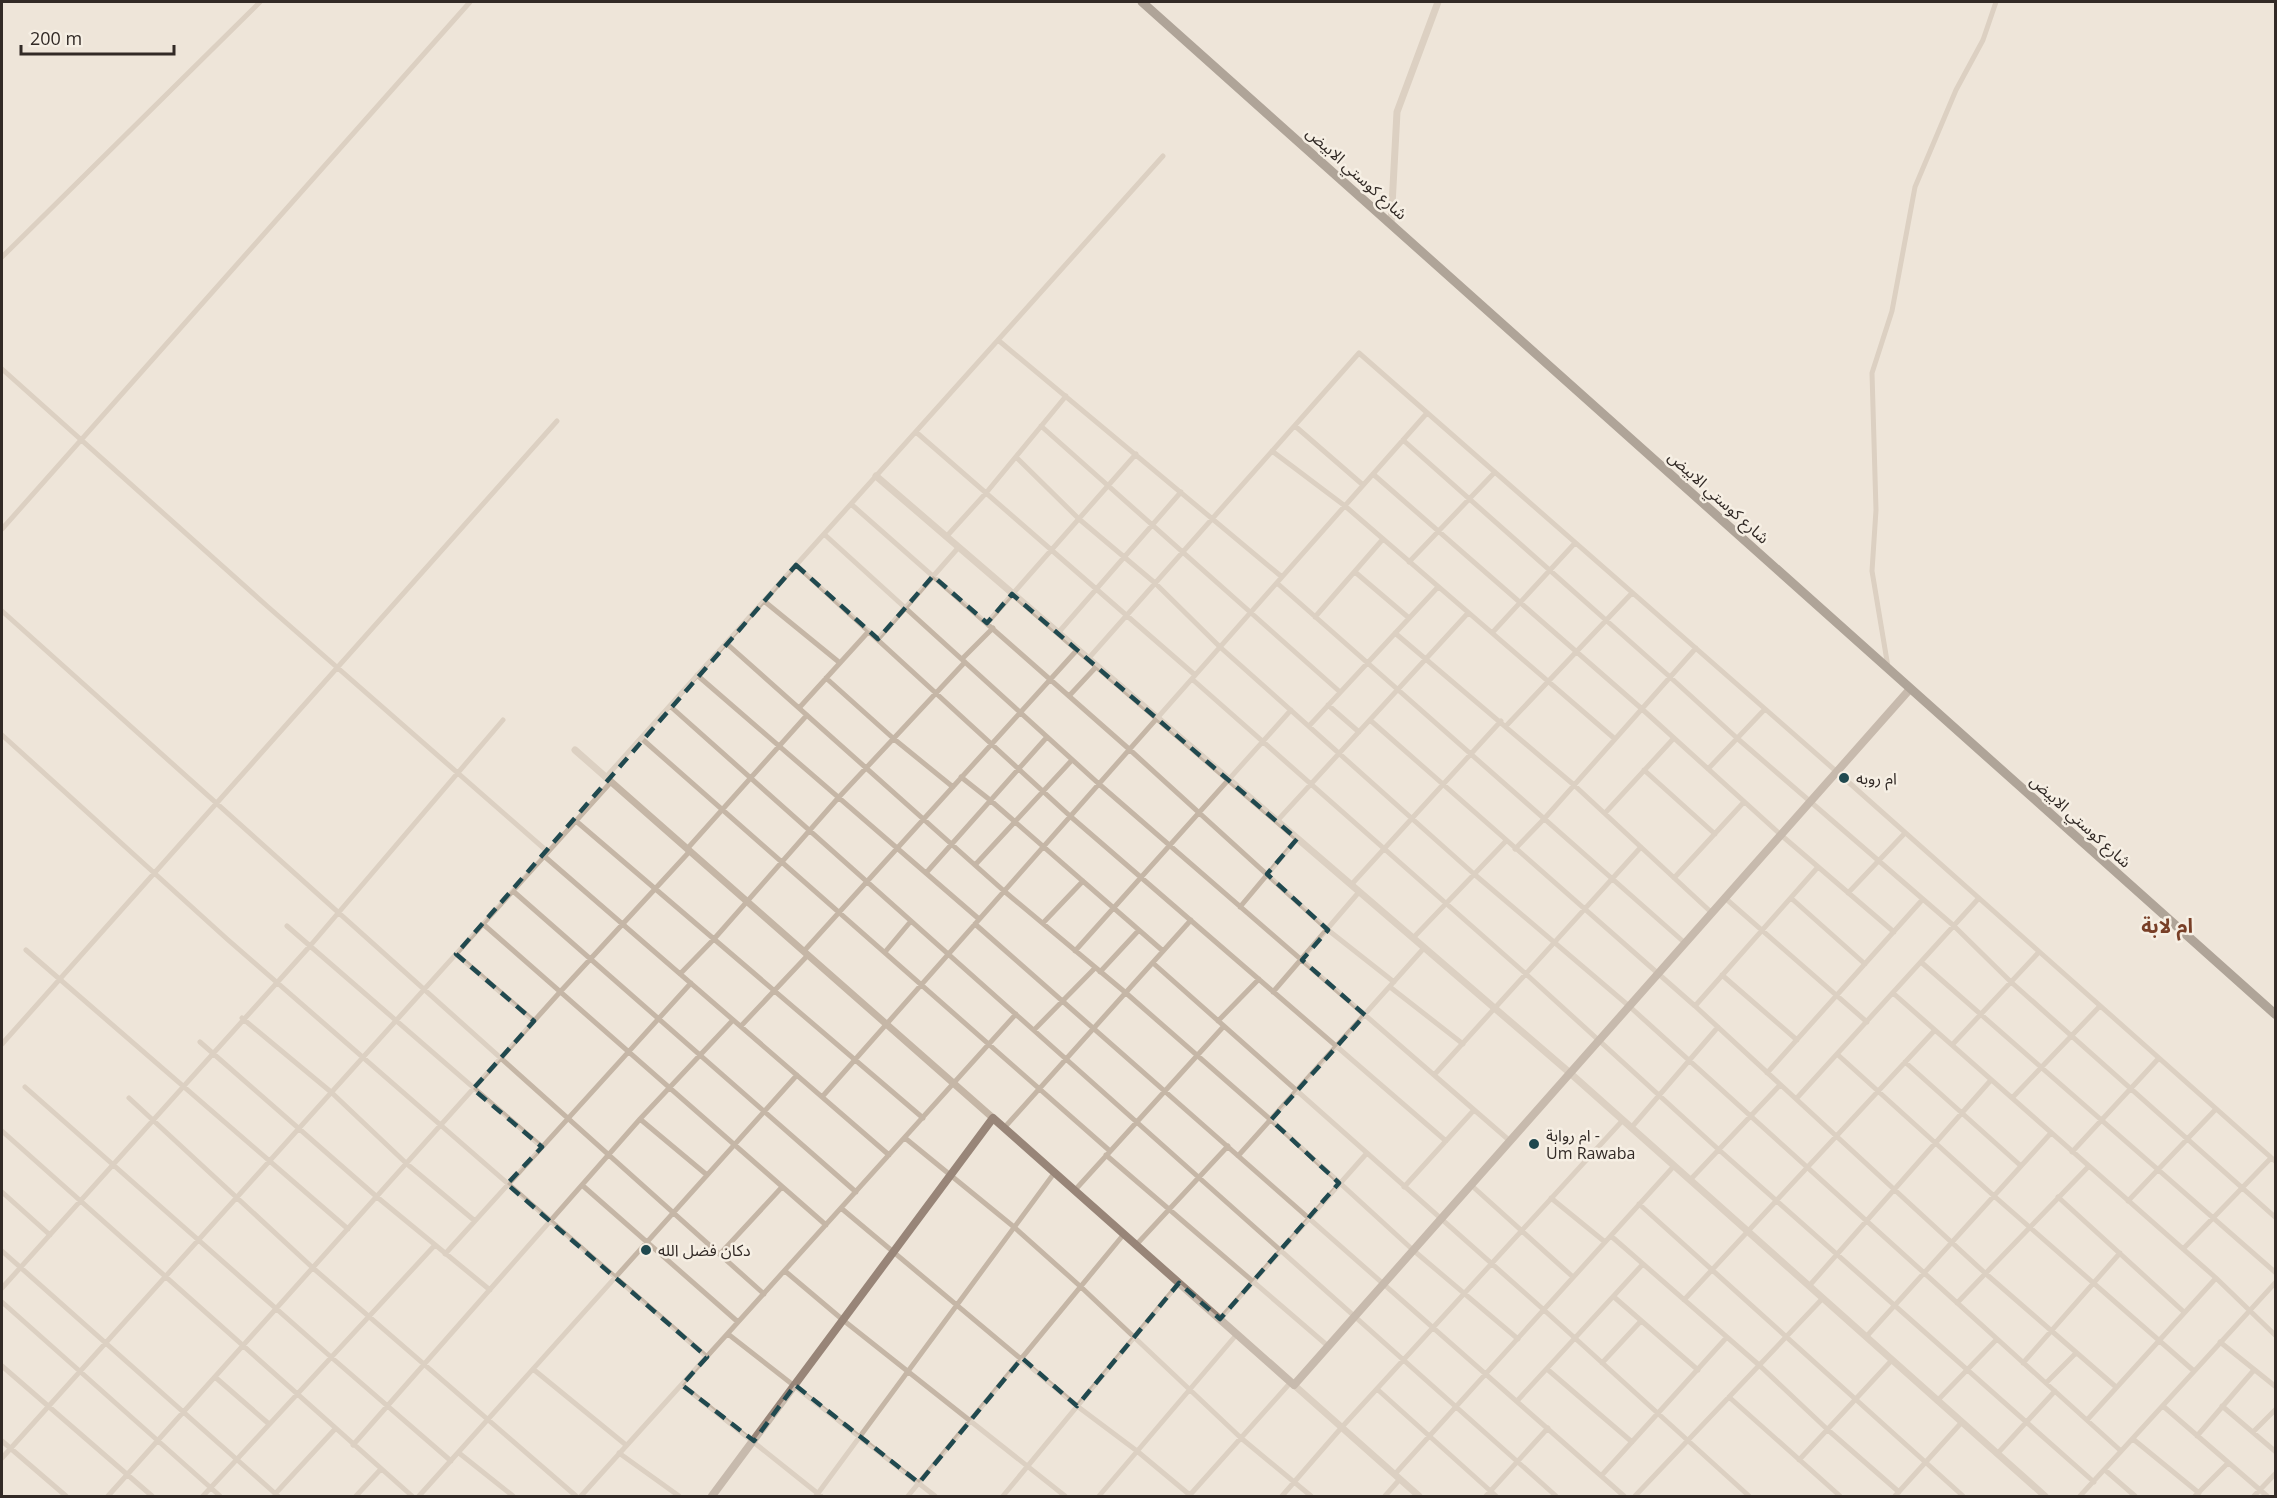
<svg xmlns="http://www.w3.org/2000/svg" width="2277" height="1498" font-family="'Open Sans','Noto Sans Arabic',sans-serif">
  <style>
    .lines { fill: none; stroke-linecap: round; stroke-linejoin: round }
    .minor { stroke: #c5b6a6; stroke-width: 5 }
    .tertiary { stroke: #c5b6a6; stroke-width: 7 }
    .secondary { stroke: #988578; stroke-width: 8 }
    .trunk { stroke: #62544b; stroke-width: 9 }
    .marked { fill: none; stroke: #20494f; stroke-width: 4.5; stroke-dasharray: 12 8; stroke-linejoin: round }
    .poi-dot { fill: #20494f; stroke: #f6efe4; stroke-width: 2 }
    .labels { text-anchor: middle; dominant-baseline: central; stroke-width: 5; stroke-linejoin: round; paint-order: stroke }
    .street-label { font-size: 16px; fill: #322a26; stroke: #f6efe4 }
    .poi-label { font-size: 16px; fill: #322a26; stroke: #f6efe4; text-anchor: start }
    .quarter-label { font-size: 20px; font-weight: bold; fill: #783f27; stroke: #f6efe4 }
  </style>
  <rect width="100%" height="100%" fill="#eee5d9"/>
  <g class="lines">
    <path class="minor" d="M 2,257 L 260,2
      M 998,340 L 1282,577
      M 2,369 L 267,606 L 548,852
      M 1041,426 L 1340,692
      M 1295,426 L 1363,485
      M 916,432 L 1195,675
      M 1403,440 L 1670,677 L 1738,739 L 1954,926 L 2011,982 L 2276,1218
      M 1272,451 L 1345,506 L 1615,739
      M 1016,457 L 1079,519 L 1155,583 L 1220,647 L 1474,874 L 1629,1006 L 2121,1451
      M 1373,474 L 1642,709 L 1781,835 L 1894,932
      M 851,504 L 1129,749 L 1328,930 L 1394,982
      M 2,529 L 470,2
      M 824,534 L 1099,784 L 1510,1141
      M 946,537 L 986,493 L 1066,396
      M 1409,562 L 1495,472
      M 796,565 L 1070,816 L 1446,1141
      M 1355,572 L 1409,618
      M 1277,583 L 1685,943
      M 764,601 L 840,663
      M 2,611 L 764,1294
      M 1315,617 L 1383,539
      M 987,623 L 1136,454
      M 1058,633 L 1181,492
      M 1395,633 L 1574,785 L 1712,913
      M 1492,633 L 1575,543
      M 878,639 L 958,548
      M 726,643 L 1004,891 L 1126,993 L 1271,1120 L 1413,1250 L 1518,1339
      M 962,659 L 993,628
      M 1088,659 L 1359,353 L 1837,772 L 2276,1162
      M 1888,667 L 1872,571 L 1876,510 L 1872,373 L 1892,311 L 1915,187 L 1956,90 L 1983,40 L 1996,2
      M 697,675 L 979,919
      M 826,678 L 894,739 L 953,787
      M 1192,679 L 1526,974 L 1718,1149 L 2094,1482
      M 1069,696 L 1096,667
      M 1328,705 L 1359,732
      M 670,706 L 1556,1496
      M 799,708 L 869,631
      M 1370,720 L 1695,1006 L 1985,1273 L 2116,1387
      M 1309,726 L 1438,587
      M 1506,726 L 1632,593
      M 2,735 L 227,939 L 707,1357
      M 641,738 L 1110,1151
      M 1708,769 L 1765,709
      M 1644,770 L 1715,834
      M 606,777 L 1163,156
      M 961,777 L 990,800 L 1163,951
      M 1605,813 L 1674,738
      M 576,821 L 923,1118
      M 1277,821 L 1468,613
      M 687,849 L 807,715
      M 1515,849 L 1544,819 L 1696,648
      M 544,856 L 889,1155
      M 975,865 L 1072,760
      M 926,873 L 1047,737
      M 1674,878 L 1744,802
      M 1351,885 L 1501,721
      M 513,891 L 856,1192
      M 1848,893 L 1905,833
      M 1725,898 L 1867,1022
      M 1791,898 L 1865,964
      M 1240,907 L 1297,839
      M 1043,923 L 1083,881
      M 483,924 L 826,1225
      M 975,924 L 1624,1496
      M 287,926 L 542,1147
      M 1413,938 L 1506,841
      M 26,950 L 348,1229
      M 804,951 L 1077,650
      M 1075,951 L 1291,710
      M 885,952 L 911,921
      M 456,954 L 534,1021
      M 1921,962 L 2276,1273
      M 1153,963 L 1544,1310 L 1749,1496
      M 1100,972 L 1139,930
      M 680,974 L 714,939 L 839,797 L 965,662
      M 1722,975 L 1797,1040
      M 1390,987 L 1463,1044
      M 1273,992 L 1359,892
      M 1893,993 L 2216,1278 L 2276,1336
      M 1695,1006 L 1818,867
      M 242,1018 L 331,1092 L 407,1164 L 475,1221
      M 1218,1021 L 1259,979
      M 741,1026 L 808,955
      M 1034,1030 L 1095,968
      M 200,1042 L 377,1197 L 490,1290
      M 2,1044 L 557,421
      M 1952,1045 L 2039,952
      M 1837,1054 L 1994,1196 L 2194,1371
      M 1905,1062 L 2021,1166
      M 1767,1073 L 1923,899
      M 1434,1075 L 1641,847
      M 25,1087 L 331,1357 L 451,1461
      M 822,1097 L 1427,413
      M 129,1098 L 313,1268 L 576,1496
      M 2012,1098 L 2100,1006
      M 1796,1099 L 1979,898
      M 640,1119 L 707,1175
      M 1004,1128 L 1191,920
      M 1631,1128 L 1718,1027
      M 2,1131 L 412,1496
      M 905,1138 L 1014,1227 L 1081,1287 L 1241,1438 L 1311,1496
      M 2072,1152 L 2159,1058
      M 1106,1155 L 1328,1346
      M 1238,1156 L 1424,948
      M 1690,1180 L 1780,1085
      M 582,1185 L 738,1322
      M 1471,1185 L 1573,1277
      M 1404,1187 L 1474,1110
      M 1075,1190 L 1224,1026
      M 2,1192 L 50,1235
      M 2058,1197 L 2184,1312
      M 1551,1198 L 1605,1242
      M 2128,1201 L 2216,1109
      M 1639,1204 L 1963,1496
      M 841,1208 L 1077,1406 L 1137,1451 L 1191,1496
      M 1611,1236 L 1759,1365 L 1828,1430 L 1899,1492
      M 1136,1245 L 1228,1146
      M 2183,1249 L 2271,1158
      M 2,1251 L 278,1496
      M 445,1254 L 691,983
      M 720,1254 L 782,1187
      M 785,1271 L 843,1320 L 1065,1496
      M 1809,1286 L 1991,1080
      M 2,1288 L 310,946 L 503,720
      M 1614,1297 L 1698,1370
      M 1684,1300 L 1935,1030
      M 2,1302 L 220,1496
      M 1957,1303 L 2089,1166
      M 1220,1319 L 1367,1153
      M 728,1334 L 935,1496
      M 1866,1337 L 2051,1133
      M 2220,1342 L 2276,1387
      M 1602,1363 L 1641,1321
      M 2023,1363 L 2120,1253
      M 2,1366 L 152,1496
      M 533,1369 L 626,1445
      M 1547,1369 L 1632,1442
      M 215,1377 L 269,1424
      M 2046,1383 L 2076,1353
      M 682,1385 L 821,1496
      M 1377,1389 L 1496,1496
      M 1729,1397 L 1840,1496
      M 1517,1401 L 1643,1264
      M 1937,1401 L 1997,1339
      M 2163,1406 L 2267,1496
      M 2222,1406 L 2276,1452
      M 2087,1420 L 2216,1278
      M 2253,1432 L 2276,1409
      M 2197,1436 L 2254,1370
      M 2133,1439 L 2199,1493
      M 2,1441 L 66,1496
      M 353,1445 L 640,1119 L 733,1020
      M 459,1453 L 513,1496
      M 619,1453 L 679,1496
      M 1997,1454 L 2055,1391
      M 2,1458 L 611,782
      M 1799,1460 L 1892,1360
      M 2105,1470 L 2135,1496
      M 1395,1474 L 1674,1166
      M 1601,1476 L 1727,1337
      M 275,1494 L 335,1429
      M 108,1496 L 560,992 L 690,851
      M 203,1496 L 435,1245
      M 356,1496 L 381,1469
      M 419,1496 L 797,1075
      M 581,1496 L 1016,1014
      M 816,1496 L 1055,1172
      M 908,1496 L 1124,1234
      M 1003,1496 L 1179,1283
      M 1099,1496 L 1237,1334
      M 1189,1496 L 1291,1382
      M 1282,1496 L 1342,1427 L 1623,1120
      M 1385,1496 L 1400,1479
      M 1486,1496 L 1548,1428
      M 1635,1496 L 1823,1298
      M 1895,1496 L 1962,1422
      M 2080,1496 L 2276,1282
      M 2195,1496 L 2228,1463
      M 2254,1496 L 2276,1473"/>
    <path class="tertiary" d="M 1391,224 L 1397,112 L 1438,2
      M 876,476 L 1570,1073 L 2045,1496
      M 575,750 L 993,1118
      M 1294,1385 L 1419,1496"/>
    <path class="secondary" d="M 712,1496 L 993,1118 L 1294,1385 L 1910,689"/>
    <path class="trunk" d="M 1142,2 L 2276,1015"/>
  </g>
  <path d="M0 0H2277V1498H0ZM 796,565 L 878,639 L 933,576 L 987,623 L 1012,594 L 1297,839 L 1267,874 L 1328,930 L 1302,960 L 1365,1015 L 1271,1120 L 1339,1183 L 1220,1319 L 1179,1283 L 1077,1406 L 1022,1358 L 919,1483 L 795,1385 L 754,1441 L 682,1385 L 707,1357 L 507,1184 L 542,1147 L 473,1089 L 534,1021 L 456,954 Z" fill="#eee5d9" fill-opacity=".55" fill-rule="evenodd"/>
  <path class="marked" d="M 796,565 L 878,639 L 933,576 L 987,623 L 1012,594 L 1297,839 L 1267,874 L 1328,930 L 1302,960 L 1365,1015 L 1271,1120 L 1339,1183 L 1220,1319 L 1179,1283 L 1077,1406 L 1022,1358 L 919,1483 L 795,1385 L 754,1441 L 682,1385 L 707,1357 L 507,1184 L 542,1147 L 473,1089 L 534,1021 L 456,954 Z"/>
  <g class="poi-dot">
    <circle cx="1844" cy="778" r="6"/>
    <circle cx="1534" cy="1144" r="6"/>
    <circle cx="646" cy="1250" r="6"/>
  </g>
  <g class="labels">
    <g class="street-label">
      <text transform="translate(1357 173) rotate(42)">شارع كوستي الابيض</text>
      <text transform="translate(1719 497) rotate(42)">شارع كوستي الابيض</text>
      <text transform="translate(2081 821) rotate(42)">شارع كوستي الابيض</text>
    </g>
    <g class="poi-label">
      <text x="1856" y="778">ام روبه</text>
      <text x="1546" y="1135">ام روابة -<tspan x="1546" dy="18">Um Rawaba</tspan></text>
      <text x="658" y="1250">دكان فضل الله</text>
    </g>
    <g class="quarter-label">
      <text x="2167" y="925">ام لابة</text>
    </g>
  </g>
  <rect width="2277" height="1498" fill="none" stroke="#322a26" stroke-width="6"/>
  <path d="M21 45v9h153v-9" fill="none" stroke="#322a26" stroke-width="3"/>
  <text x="30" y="45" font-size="18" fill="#322a26" stroke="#f6efe4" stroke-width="4.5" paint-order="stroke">200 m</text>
</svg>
